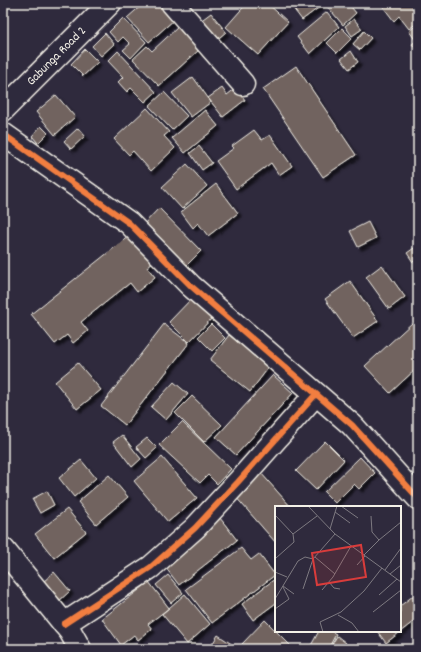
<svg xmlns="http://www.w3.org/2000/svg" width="421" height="652" font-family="Dekko,sans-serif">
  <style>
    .building { fill: #71635f; stroke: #f4f1e8; filter: url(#shadow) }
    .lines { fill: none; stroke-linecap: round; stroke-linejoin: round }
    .minor-casing { stroke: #f4f1e8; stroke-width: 25 }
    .minor { stroke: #2f2a3d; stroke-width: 22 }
    .cycleway-casing { stroke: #2f2a3d; stroke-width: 8 }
    .cycleway { stroke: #f27e40; stroke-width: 6 }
    .labels { text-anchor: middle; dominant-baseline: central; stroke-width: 3.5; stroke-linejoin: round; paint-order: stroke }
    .street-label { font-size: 13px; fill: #f4f1e8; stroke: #2f2a3d }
    .inset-road { fill: none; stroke: #7e7a81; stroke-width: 1 }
    .view { fill: #d93c3b; fill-opacity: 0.15; stroke: #d93c3b; stroke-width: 2 }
    .inset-edge { fill: none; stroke: #f4f1e8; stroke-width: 2 }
  </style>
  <defs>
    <filter id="shadow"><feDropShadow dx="3.5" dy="3.5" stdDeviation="1" flood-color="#0009"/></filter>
  </defs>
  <rect width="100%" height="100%" fill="#2f2a3d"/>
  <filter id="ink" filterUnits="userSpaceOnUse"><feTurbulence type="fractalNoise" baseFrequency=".025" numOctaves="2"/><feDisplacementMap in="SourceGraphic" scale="8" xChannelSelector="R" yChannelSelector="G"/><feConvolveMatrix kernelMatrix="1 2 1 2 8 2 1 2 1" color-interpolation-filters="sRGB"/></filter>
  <g filter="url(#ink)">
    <path class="building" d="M 144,3 L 161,3 L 175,19 L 149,42 L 127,18 Z
      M 247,3 L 267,3 L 288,22 L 258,55 L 226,27 Z
      M 289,3 L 325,3 L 302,20 Z
      M 330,3 L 348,3 L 356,13 L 343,25 L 327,6 Z
      M 382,3 L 418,3 L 418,22 L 409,29 L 399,16 L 394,21 L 381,4 Z
      M 327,12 L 339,27 L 310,54 L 297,37 Z
      M 211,13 L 226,32 L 214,42 L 199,22 Z
      M 123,18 L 146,42 L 131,58 L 123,50 L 130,44 L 123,37 L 118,42 L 109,32 Z
      M 354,19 L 362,29 L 352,36 L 345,26 Z
      M 418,24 L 418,52 L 412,44 L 416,41 L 409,31 Z
      M 178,27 L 199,50 L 159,86 L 133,59 L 147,46 L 152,51 Z
      M 342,28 L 352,38 L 337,53 L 327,43 Z
      M 364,31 L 371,38 L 360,50 L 353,44 Z
      M 105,33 L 114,44 L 101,56 L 92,46 Z
      M 85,49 L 98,62 L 83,76 L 71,64 Z
      M 118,51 L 156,92 L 145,102 L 131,88 L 127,92 L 118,82 L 123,77 L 108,61 Z
      M 351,51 L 358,62 L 349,69 L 341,59 Z
      M 296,66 L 356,155 L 323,177 L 263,89 Z
      M 193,77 L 211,102 L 191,117 L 172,93 Z
      M 222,88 L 227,95 L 236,88 L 245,100 L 223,117 L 208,98 Z
      M 164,92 L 187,116 L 172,130 L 149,106 Z
      M 56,95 L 75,117 L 55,135 L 36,112 Z
      M 147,108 L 169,132 L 164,136 L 175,148 L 151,171 L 133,151 L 129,155 L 114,139 Z
      M 205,110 L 218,126 L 185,153 L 172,138 Z
      M 41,126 L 48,133 L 38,143 L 32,136 Z
      M 78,128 L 85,136 L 71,149 L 64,141 Z
      M 254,130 L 262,140 L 270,135 L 292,166 L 279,175 L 271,163 L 236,189 L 216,161 L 234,148 L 232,146 Z
      M 199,146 L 212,163 L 202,170 L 190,153 Z
      M 187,164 L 207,186 L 182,209 L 162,187 Z
      M 216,184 L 238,213 L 208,236 L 198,223 L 193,228 L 181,212 Z
      M 159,208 L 201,251 L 185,267 L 143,225 Z
      M 368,222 L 376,238 L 358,247 L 350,231 Z
      M 134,232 L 155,260 L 147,267 L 155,277 L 137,292 L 130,283 L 81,322 L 88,331 L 73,343 L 67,335 L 55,344 L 31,314 Z
      M 414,248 L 418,254 L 418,259 L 413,262 L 407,253 Z
      M 382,265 L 405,297 L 389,309 L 366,277 Z
      M 350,281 L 378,321 L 353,338 L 325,299 Z
      M 194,296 L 214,316 L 189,342 L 169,322 Z
      M 412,323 L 418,330 L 418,367 L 390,393 L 365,366 Z
      M 164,324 L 189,343 L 125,425 L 101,406 Z
      M 211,324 L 225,338 L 212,351 L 198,337 Z
      M 229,335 L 269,367 L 250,392 L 210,360 Z
      M 78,363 L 101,390 L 77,409 L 55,382 Z
      M 273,375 L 293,393 L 236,455 L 216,437 Z
      M 174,382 L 188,394 L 166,420 L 151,407 Z
      M 192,396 L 222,425 L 204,442 L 175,413 Z
      M 182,422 L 231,469 L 217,484 L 208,475 L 200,483 L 159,445 Z
      M 122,435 L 141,459 L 132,467 L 113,442 Z
      M 147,438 L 157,448 L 146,458 L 136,447 Z
      M 325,441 L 344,460 L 316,490 L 296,471 Z
      M 162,457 L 197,498 L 168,522 L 134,481 Z
      M 360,457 L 375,473 L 359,489 L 354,484 L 335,503 L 324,492 Z
      M 81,460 L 96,478 L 74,497 L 59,478 Z
      M 261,473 L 291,507 L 276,507 L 276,543 L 235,496 Z
      M 109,475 L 128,497 L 96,524 L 78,502 Z
      M 47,491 L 54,505 L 40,513 L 32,499 Z
      M 67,509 L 86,532 L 54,558 L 35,534 Z
      M 220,518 L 237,540 L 179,585 L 162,563 Z
      M 241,548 L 251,560 L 259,554 L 275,575 L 212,623 L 186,589 Z
      M 54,572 L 70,591 L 58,602 L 42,583 Z
      M 168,575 L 183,593 L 171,603 L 156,585 Z
      M 276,578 L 276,603 L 253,620 L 242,604 Z
      M 149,582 L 169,608 L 148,624 L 152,629 L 138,640 L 134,635 L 121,645 L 102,619 Z
      M 418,592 L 418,618 L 386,643 L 377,631 L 400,631 L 400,606 Z
      M 185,594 L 210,624 L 187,644 L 162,614 Z
      M 265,620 L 291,646 L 288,649 L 246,649 L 242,644 Z
      M 319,631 L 331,631 L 336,634 L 328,649 L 309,649 Z
      M 218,635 L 239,649 L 209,649 Z
      M 337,636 L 346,643 L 342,649 L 329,649 Z"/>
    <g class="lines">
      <defs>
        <g id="minor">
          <path d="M 172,3 L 243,84"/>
          <path id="s1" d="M 3,110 L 110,3"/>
          <path d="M 3,134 L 129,223 L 191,286 L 352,425 L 418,498"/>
          <path d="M 3,549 L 70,631 L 80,649"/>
          <path d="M 64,624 L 151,567 L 195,528 L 238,482 L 316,394"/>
        </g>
      </defs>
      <use href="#minor" class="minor-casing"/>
      <use href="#minor" class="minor"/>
      <defs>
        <path id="cycleway" d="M 3,134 L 129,223 L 191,286 L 352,425 L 418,498
          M 64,624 L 151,567 L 195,528 L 238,482 L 316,394"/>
      </defs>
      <use href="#cycleway" class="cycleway-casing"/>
      <use href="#cycleway" class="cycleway"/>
    </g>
  </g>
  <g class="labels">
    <g class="street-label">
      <text stroke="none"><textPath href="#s1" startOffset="76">Gabunga Road 2</textPath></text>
    </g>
  </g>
  <g transform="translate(275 506)">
    <rect width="126" height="126" fill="#2f2a3d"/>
    <path class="inset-road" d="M 33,0 L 60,28 L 126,76M 66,0 L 83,12M 60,6 L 75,17M 0,9 L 18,28 L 42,10M 96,10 L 97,26 L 104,34 L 126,16M 55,23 L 62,0M 89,49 L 104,34M 40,51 L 60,68M 1,52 L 19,36 L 18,28M 82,59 L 90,50M 110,64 L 126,42M 0,66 L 12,71M 115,68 L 126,59M 54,76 L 59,82 L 65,83M 8,80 L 19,88M 28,83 L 38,53M 47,84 L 58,71 L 76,40M 104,89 L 122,73M 0,93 L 23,55 L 30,51 L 38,53 L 60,28M 0,103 L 14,93 L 8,81M 98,106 L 126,84M 63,109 L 77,117 L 84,126M 48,126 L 45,116 L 66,106 L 89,85 L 107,62"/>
    <path class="view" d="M 86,39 L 91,71 L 42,79 L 37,47 Z"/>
    <rect width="126" height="126" class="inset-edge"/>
  </g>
  <rect width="421" height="652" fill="none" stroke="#2f2a3d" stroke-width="16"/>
  <rect x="8" y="8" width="405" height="636" fill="none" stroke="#f4f1e8" stroke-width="1.5" filter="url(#ink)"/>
</svg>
